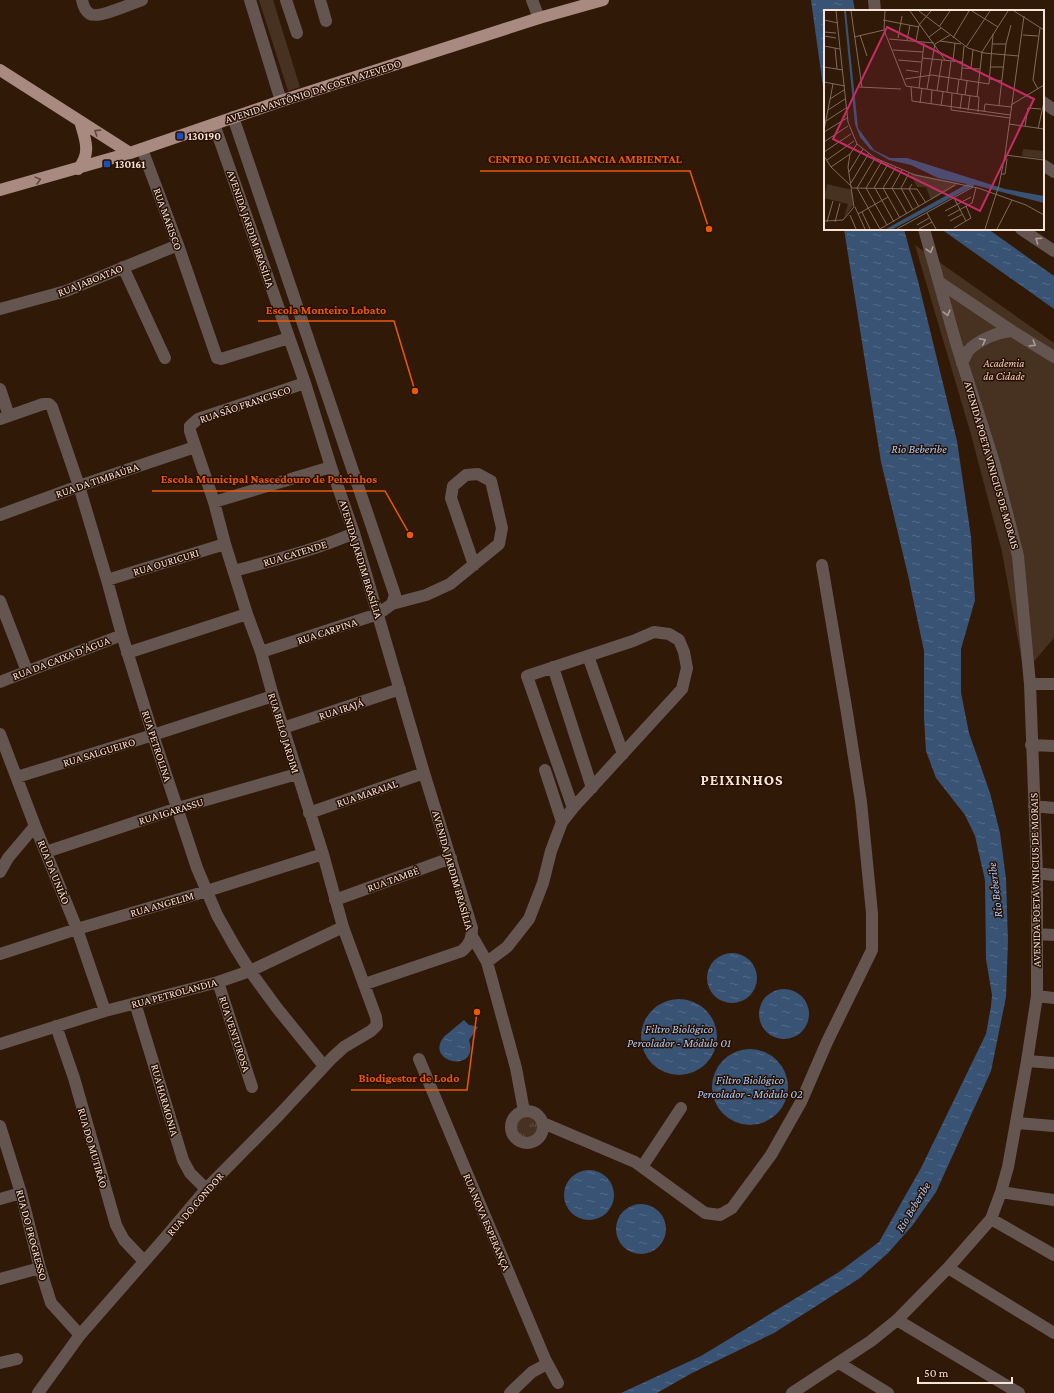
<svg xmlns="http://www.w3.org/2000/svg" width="1054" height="1393" font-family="'Crimson Pro',serif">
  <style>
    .grass { fill: url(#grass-tufts) }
    .green { fill: #473121 }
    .water { fill: url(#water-ripples) }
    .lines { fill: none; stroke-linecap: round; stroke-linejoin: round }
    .minor { stroke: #645550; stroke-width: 12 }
    .major { stroke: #a98a80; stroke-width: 12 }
    .oneway { stroke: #62463a }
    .oneway2 { stroke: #ad9c94 }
    .transit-dot { fill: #1a4fb4; stroke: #270f01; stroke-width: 1.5 }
    .labels { text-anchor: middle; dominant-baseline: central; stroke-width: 3; stroke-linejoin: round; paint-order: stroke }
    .street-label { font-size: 11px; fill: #f6e4d9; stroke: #270f01 }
    .poi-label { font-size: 11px; font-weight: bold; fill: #f6e4d9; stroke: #270f01; text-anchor: start }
    .park-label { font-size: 11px; font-style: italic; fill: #f7d0b6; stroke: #270f01 }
    .water-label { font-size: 12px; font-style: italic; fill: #aacdfb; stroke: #270f01 }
    .district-label { font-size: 15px; font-weight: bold; letter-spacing: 1px; fill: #f6e4d9; stroke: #270f01 }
    .inset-road { fill: none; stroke: #806a5b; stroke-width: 1 }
    .view { fill: #c72c68; fill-opacity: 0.15; stroke: #c72c68; stroke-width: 2 }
    .inset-edge { fill: none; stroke: #f6e4d9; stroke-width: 2 }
    .leader { fill: none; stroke: #e8590c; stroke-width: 1.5 }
    .callout-dot { fill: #e8590c; stroke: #270f01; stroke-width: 1.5 }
    .callout-label { font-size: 12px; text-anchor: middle; font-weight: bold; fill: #e8590c; stroke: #270f01; stroke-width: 3; stroke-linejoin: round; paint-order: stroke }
  </style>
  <defs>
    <pattern id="grass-tufts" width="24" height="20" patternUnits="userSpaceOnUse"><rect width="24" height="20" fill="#473121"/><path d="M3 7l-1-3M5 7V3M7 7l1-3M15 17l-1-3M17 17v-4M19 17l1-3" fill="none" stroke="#624f41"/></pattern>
    <pattern id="water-ripples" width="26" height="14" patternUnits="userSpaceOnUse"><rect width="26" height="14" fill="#395374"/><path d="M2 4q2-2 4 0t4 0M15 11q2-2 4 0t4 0" fill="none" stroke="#566c87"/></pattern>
  </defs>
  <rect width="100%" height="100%" fill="#311907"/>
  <path class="grass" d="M513 1127a14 14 0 1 1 28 0a14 14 0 1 1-28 0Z"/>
  <path class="green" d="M 259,0 L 273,0 L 300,87 L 288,91 Z
    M 915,245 L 1054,343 L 1054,638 L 1024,673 L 1002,552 L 970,431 Z"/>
  <path class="water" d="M 811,0 L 853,0 L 855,11 L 825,11 L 825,101 Z
    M 844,229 L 904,229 L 918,281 L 957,441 L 971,537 L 975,600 L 961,649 L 961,693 L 969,733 L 990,793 L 1000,833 L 1006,879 L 1008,941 L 1006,997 L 991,1071 L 936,1192 L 912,1226 L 888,1253 L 860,1278 L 774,1333 L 692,1373 L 657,1393 L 621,1393 L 701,1356 L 839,1272 L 879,1242 L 921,1168 L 986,1034 L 991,1006 L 992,995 L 986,959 L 985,880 L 975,836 L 965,815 L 936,778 L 926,751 L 924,718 L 924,651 L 908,575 L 881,462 Z
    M 941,229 L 988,229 L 1054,276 L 1054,309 Z
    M707 978a25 25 0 1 1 50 0a25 25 0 1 1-50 0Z
    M759 1014a25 25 0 1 1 50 0a25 25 0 1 1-50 0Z
    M641 1037a38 38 0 1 1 76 0a38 38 0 1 1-76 0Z
    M 464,1020 L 469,1025 L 478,1027 L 469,1040 C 480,1074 425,1063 443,1038 C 446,1034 449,1033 452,1030 C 456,1027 460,1023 464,1020 Z
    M712 1087a38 38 0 1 1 76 0a38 38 0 1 1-76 0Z
    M564 1195a25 25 0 1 1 50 0a25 25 0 1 1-50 0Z
    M616 1229a25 25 0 1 1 50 0a25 25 0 1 1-50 0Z"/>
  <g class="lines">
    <path class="minor" d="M 82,0 C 83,5 85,11 90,14 C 98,19 133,3 142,0
      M 250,0 L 281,101
      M 286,0 L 297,33
      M 320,0 L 326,21
      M 532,0 L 539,18
      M 874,0 L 875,11
      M 1043,102 L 1054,110
      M 233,117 L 395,595 L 392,604
      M 214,124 L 305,383 L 331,467 L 354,533 L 424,773 L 472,928 C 472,938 470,944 462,951 L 365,984
      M 142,149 L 178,245 L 217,358 L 221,359 L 289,338
      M 1043,165 L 1054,172
      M 1021,229 L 1054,251
      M 123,267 L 165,358
      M 939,282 L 1012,331 L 1054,357
      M 0,309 L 66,291 L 178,245
      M 962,363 C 964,359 966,355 968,351 C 978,340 998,332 1012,331
      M 0,389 L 9,416
      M 0,419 L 43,404 L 49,404 L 52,407 L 79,486 L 107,580 L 122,635 L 153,735 L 197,868 L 217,915 L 235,947 L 250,971 L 277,1008 L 324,1066
      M 214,502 L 331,467
      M 0,515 L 79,486 L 195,447
      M 234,571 C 274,560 316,550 354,533
      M 107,580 L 225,544
      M 0,601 L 27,671
      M 261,652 L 378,614 L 392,604 L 426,595 L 450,584 L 499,544 L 502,528 L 491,481 L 478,474 L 466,475 L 453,486 L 451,498 L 474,565
      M 127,653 L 247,614
      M 588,656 L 623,754
      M 553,667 L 592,788
      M 0,682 L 122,635
      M 1030,684 L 1054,684
      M 283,728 L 400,689
      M 0,734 L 35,826 L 77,929 L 105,1011
      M 1031,745 L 1054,746
      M 545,770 L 562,822
      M 17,777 L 153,735 L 273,696
      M 1034,806 L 1054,808
      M 309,813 L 424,773
      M 46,852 L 178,808 L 297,774
      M 0,872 L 8,858 L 35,826
      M 1037,873 L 1054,875
      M 335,900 L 451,858
      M 1037,934 L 1054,935
      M 472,936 L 487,962 L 516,1068 L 524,1111
      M 0,954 L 77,929 L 207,891 L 323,854
      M 487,962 L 507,947 L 529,919 L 543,883 L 551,851 L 562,822 L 573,808 L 682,689 L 687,668 L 684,652 L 679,640 L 669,634 L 654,632 L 633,641 L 527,676 L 573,808
      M 218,982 L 252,1087
      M 1037,996 L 1054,998
      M 135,1003 L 183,1160 L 190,1173 L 206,1189
      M 56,1026 L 74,1078 L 116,1225 L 124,1240 L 144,1261
      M 0,1044 L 105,1011 L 218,982 L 250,971 L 343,927
      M 419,1059 L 545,1359 L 558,1383
      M 1027,1061 L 1054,1063
      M511 1127a16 16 0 1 1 32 0a16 16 0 1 1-32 0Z
      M 543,1123 L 635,1162 L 705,1213 L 720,1215 L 732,1208 L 771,1155 L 801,1102 L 827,1042 L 872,950 L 872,913 L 861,802 L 847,713 L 822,565
      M 1017,1123 L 1054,1126
      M 0,1126 L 21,1193 L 40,1268 L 51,1303 L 80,1335
      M 642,1167 L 681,1108
      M 1001,1192 L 1054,1200
      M 0,1199 L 21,1193
      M 991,1219 L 1054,1255
      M 948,1268 L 1054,1333
      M 0,1279 L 40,1268
      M 897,1320 L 1019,1393
      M 0,1363 L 17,1359
      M 839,1363 L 888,1393
      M 38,1393 L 80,1335 L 164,1239 L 206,1189 L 279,1115 L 332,1058 L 344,1047 L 371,1031 L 377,1025 L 376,1017 L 343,927 L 323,854 L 273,696 L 261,652 L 247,614 L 225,544 L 214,502 L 190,431 L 190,426 L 198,419 L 305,383
      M 510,1393 L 532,1372 L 547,1364
      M 792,1393 L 871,1341 L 897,1320 L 948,1268 L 991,1219 L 1001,1192 L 1008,1167 L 1027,1061 L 1037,996 L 1037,873 L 1030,684 L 1018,556 L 994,462 L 956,343 L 924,229"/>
    <path class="major" d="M 0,70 L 130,153
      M 78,169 C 92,153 85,139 80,121
      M 0,190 L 130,153 L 281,101 L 539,18 L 603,0"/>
  </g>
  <defs><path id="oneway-chevron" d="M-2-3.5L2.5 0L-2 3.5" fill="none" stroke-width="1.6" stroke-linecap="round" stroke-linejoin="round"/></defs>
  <g class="oneway">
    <use href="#oneway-chevron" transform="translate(97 132) rotate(-147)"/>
    <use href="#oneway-chevron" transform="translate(38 180) rotate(-15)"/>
  </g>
  <g class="oneway2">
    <use href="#oneway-chevron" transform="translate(1038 240) rotate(-146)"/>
    <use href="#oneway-chevron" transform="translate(930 250) rotate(74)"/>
    <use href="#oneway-chevron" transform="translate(947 313) rotate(75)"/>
    <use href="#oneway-chevron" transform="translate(983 341) rotate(-27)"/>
    <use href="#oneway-chevron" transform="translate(1033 344) rotate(32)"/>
  </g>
  <g class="transit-dot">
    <rect x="176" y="132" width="8" height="8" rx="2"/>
    <rect x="103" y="160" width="8" height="8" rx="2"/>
  </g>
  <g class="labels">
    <g class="street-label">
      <text transform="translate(313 91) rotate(-18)">AVENIDA ANTÔNIO DA COSTA AZEVEDO</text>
      <text transform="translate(168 219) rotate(70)">RUA MARISCO</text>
      <text transform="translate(251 229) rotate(71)">AVENIDA JARDIM BRASÍLIA</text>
      <text transform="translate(90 280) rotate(-22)">RUA JABOATAO</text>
      <text transform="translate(245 404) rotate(-19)">RUA SÃO FRANCISCO</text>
      <text transform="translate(992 465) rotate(74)">AVENIDA POETA VINICIUS DE MORAIS</text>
      <text transform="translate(97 480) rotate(-19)">RUA DA TIMBAÚBA</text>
      <text transform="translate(295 553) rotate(-17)">RUA CATENDE</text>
      <text transform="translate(361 559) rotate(73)">AVENIDA JARDIM BRASÍLIA</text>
      <text transform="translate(166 562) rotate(-17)">RUA OURICURI</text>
      <text transform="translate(327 631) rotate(-18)">RUA CARPINA</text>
      <text transform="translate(61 658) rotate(-21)">RUA DA CAIXA D'ÁGUA</text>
      <text transform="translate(341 709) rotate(-18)">RUA IRAJÁ</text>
      <text transform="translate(284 733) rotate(73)">RUA BELO JARDIM</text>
      <text transform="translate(157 746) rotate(72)">RUA PETROLINA</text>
      <text transform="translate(99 752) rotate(-17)">RUA SALGUEIRO</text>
      <text transform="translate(367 793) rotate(-19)">RUA MARAIAL</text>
      <text transform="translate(171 811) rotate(-17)">RUA IGARASSU</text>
      <text transform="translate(453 870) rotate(74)">AVENIDA JARDIM BRASÍLIA</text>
      <text transform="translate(54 872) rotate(68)">RUA DA UNIÃO</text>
      <text transform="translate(393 879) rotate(-20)">RUA TAMBÉ</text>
      <text transform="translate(1035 880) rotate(-91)">AVENIDA POETA VINICIUS DE MORAIS</text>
      <text transform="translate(162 904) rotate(-16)">RUA ANGELIM</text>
      <text transform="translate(174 993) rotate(-15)">RUA PETROLANDIA</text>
      <text transform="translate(235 1034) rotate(72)">RUA VENTUROSA</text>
      <text transform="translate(165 1100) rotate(74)">RUA HARMONIA</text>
      <text transform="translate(93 1148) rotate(74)">RUA DO MUTIRÃO</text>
      <text transform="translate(195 1204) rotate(-49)">RUA DO CONDOR</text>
      <text transform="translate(487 1222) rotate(67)">RUA NOVA ESPERANÇA</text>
      <text transform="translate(32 1235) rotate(75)">RUA DO PROGRESSO</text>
    </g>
    <g class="poi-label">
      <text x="188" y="136">130190</text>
      <text x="115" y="164">130161</text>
    </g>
    <g class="park-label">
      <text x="1004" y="363">Academia<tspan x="1004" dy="13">da Cidade</tspan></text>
    </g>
    <g class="water-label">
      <text x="919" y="449">Rio Beberibe</text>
      <text transform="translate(995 890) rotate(-97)">Rio Beberibe</text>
      <text x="679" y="1029">Filtro Biológico<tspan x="679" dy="14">Percolador - Módulo 01</tspan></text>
      <text x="750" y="1080">Filtro Biológico<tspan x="750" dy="14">Percolador - Módulo 02</tspan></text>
      <text transform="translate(913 1207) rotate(-59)">Rio Beberibe</text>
    </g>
    <g class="district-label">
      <text x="742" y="780">PEIXINHOS</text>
    </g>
  </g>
  <g transform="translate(824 10)">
    <rect width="220" height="220" fill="#311907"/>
    <path d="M 199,139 L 220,141 L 220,149 L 198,146 ZM 86,163 L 137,173 L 107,190 L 102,177 L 93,177 ZM 3,174 L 28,180 L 29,195 L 20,208 L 24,194 L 0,188 Z" fill="#473121"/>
    <path d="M 20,1 L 22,1 L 34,118 L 50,140 L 66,148 L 83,148 L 181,179 L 220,186 L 220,193 L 151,175 L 69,219 L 62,219 L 143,174 L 114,168 L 87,155 L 65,150 L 46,139 L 36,127 L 31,114 Z" fill="#395374"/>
    <path class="inset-road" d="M 12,1 L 24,112 L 33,134 L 51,148 L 91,165 L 154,178 L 202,195 L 220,205M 27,1 L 38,77M 61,1 L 60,20 L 82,76 L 155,87 L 154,102M 86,1 L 121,50M 95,1 L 144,38 L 160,43 L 195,46M 148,1 L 174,17M 190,1 L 220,20M 0,10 L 14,13M 59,10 L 95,17M 115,17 L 126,1M 0,22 L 12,23M 36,25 L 43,46M 199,25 L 214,26M 0,26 L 12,28M 30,27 L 60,20M 105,27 L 117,18M 74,28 L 78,6M 129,28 L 145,1M 65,29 L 110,33M 83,30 L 86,15M 92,31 L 95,15 L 107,1M 116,31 L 137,34M 168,34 L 182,34M 0,36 L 16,39M 142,37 L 166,1M 11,38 L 13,59M 69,40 L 99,42M 98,48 L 138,52M 74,50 L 97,52M 129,51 L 131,33M 0,57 L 19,60M 167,57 L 180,57M 138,58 L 156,59M 147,58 L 149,40M 82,60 L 95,62M 81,69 L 108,65 L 165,74 L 169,24M 137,69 L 140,36M 166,69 L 178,71M 0,72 L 21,76M 35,77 L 77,79M 87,77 L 88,91 L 186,105M 95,78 L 100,33M 103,79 L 111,34 L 126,25M 214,79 L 209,70 L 216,18M 113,81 L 118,50M 123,82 L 127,51M 128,83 L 127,100 L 186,108M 133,84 L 135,69M 141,85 L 143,71M 153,87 L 158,42 L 184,1M 6,89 L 20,80M 96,93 L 98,78M 107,94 L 108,80M 175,95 L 182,34 L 187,15M 187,95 L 220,75M 117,96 L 119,82M 136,99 L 138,85M 4,100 L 21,89M 144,100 L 146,86M 160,102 L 161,94 L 187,97M 2,111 L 22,98M 185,114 L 220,119M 201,116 L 204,98 L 217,99M 214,119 L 220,92M 0,120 L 9,74M 0,122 L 23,108M 0,132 L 24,116M 0,142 L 27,124M 181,145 L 220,150M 0,146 L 7,157 L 28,177M 51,148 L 33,178 L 56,219M 3,150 L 30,131M 58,151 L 42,178 L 63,215M 7,157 L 26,144M 72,157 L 59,178 L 76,208M 78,160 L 68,178 L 83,204M 25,162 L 39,139M 85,163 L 77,178 L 89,200M 177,164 L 181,164 L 183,149M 27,173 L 45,143M 88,174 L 85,179 L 95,197M 28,178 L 93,179 L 102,193M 50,178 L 64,154M 51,178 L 70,212M 130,188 L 142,211M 31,197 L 41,219M 121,201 L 147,187M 38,202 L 46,219M 103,203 L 112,219M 34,204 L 64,187M 26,205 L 32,219M 124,206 L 148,193 L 152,178M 0,211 L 19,210 L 30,197 L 24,157 L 26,144 L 33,134M 126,211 L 139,204M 3,212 L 9,191M 11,212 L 16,193M 93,215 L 105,208M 130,218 L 147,208 L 142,196M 56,219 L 131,175M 73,219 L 149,177M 95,219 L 108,212M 161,219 L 175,175 L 181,145 L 200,6M 173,219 L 188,190"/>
    <path class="view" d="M 63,17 L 210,89 L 156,201 L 9,129 Z"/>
    <rect width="220" height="220" class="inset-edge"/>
  </g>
  <path class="leader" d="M709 229L690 171H480M415 391L394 321H258M410 535L385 491H152M477 1012L467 1090H351"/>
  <g class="callout-dot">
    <circle cx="709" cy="229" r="4"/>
    <circle cx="415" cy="391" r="4"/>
    <circle cx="410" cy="535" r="4"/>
    <circle cx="477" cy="1012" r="4"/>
  </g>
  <g class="callout-label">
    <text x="585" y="163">CENTRO DE VIGILANCIA AMBIENTAL</text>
    <text x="326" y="314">Escola Monteiro Lobato</text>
    <text x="269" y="483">Escola Municipal Nascedouro de Peixinhos</text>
    <text x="409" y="1082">Biodigestor de Lodo</text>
  </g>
  <path d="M918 1377v6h94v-6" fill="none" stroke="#f6e4d9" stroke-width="2"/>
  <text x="924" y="1377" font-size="12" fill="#f6e4d9" stroke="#270f01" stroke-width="3" paint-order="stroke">50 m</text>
</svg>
